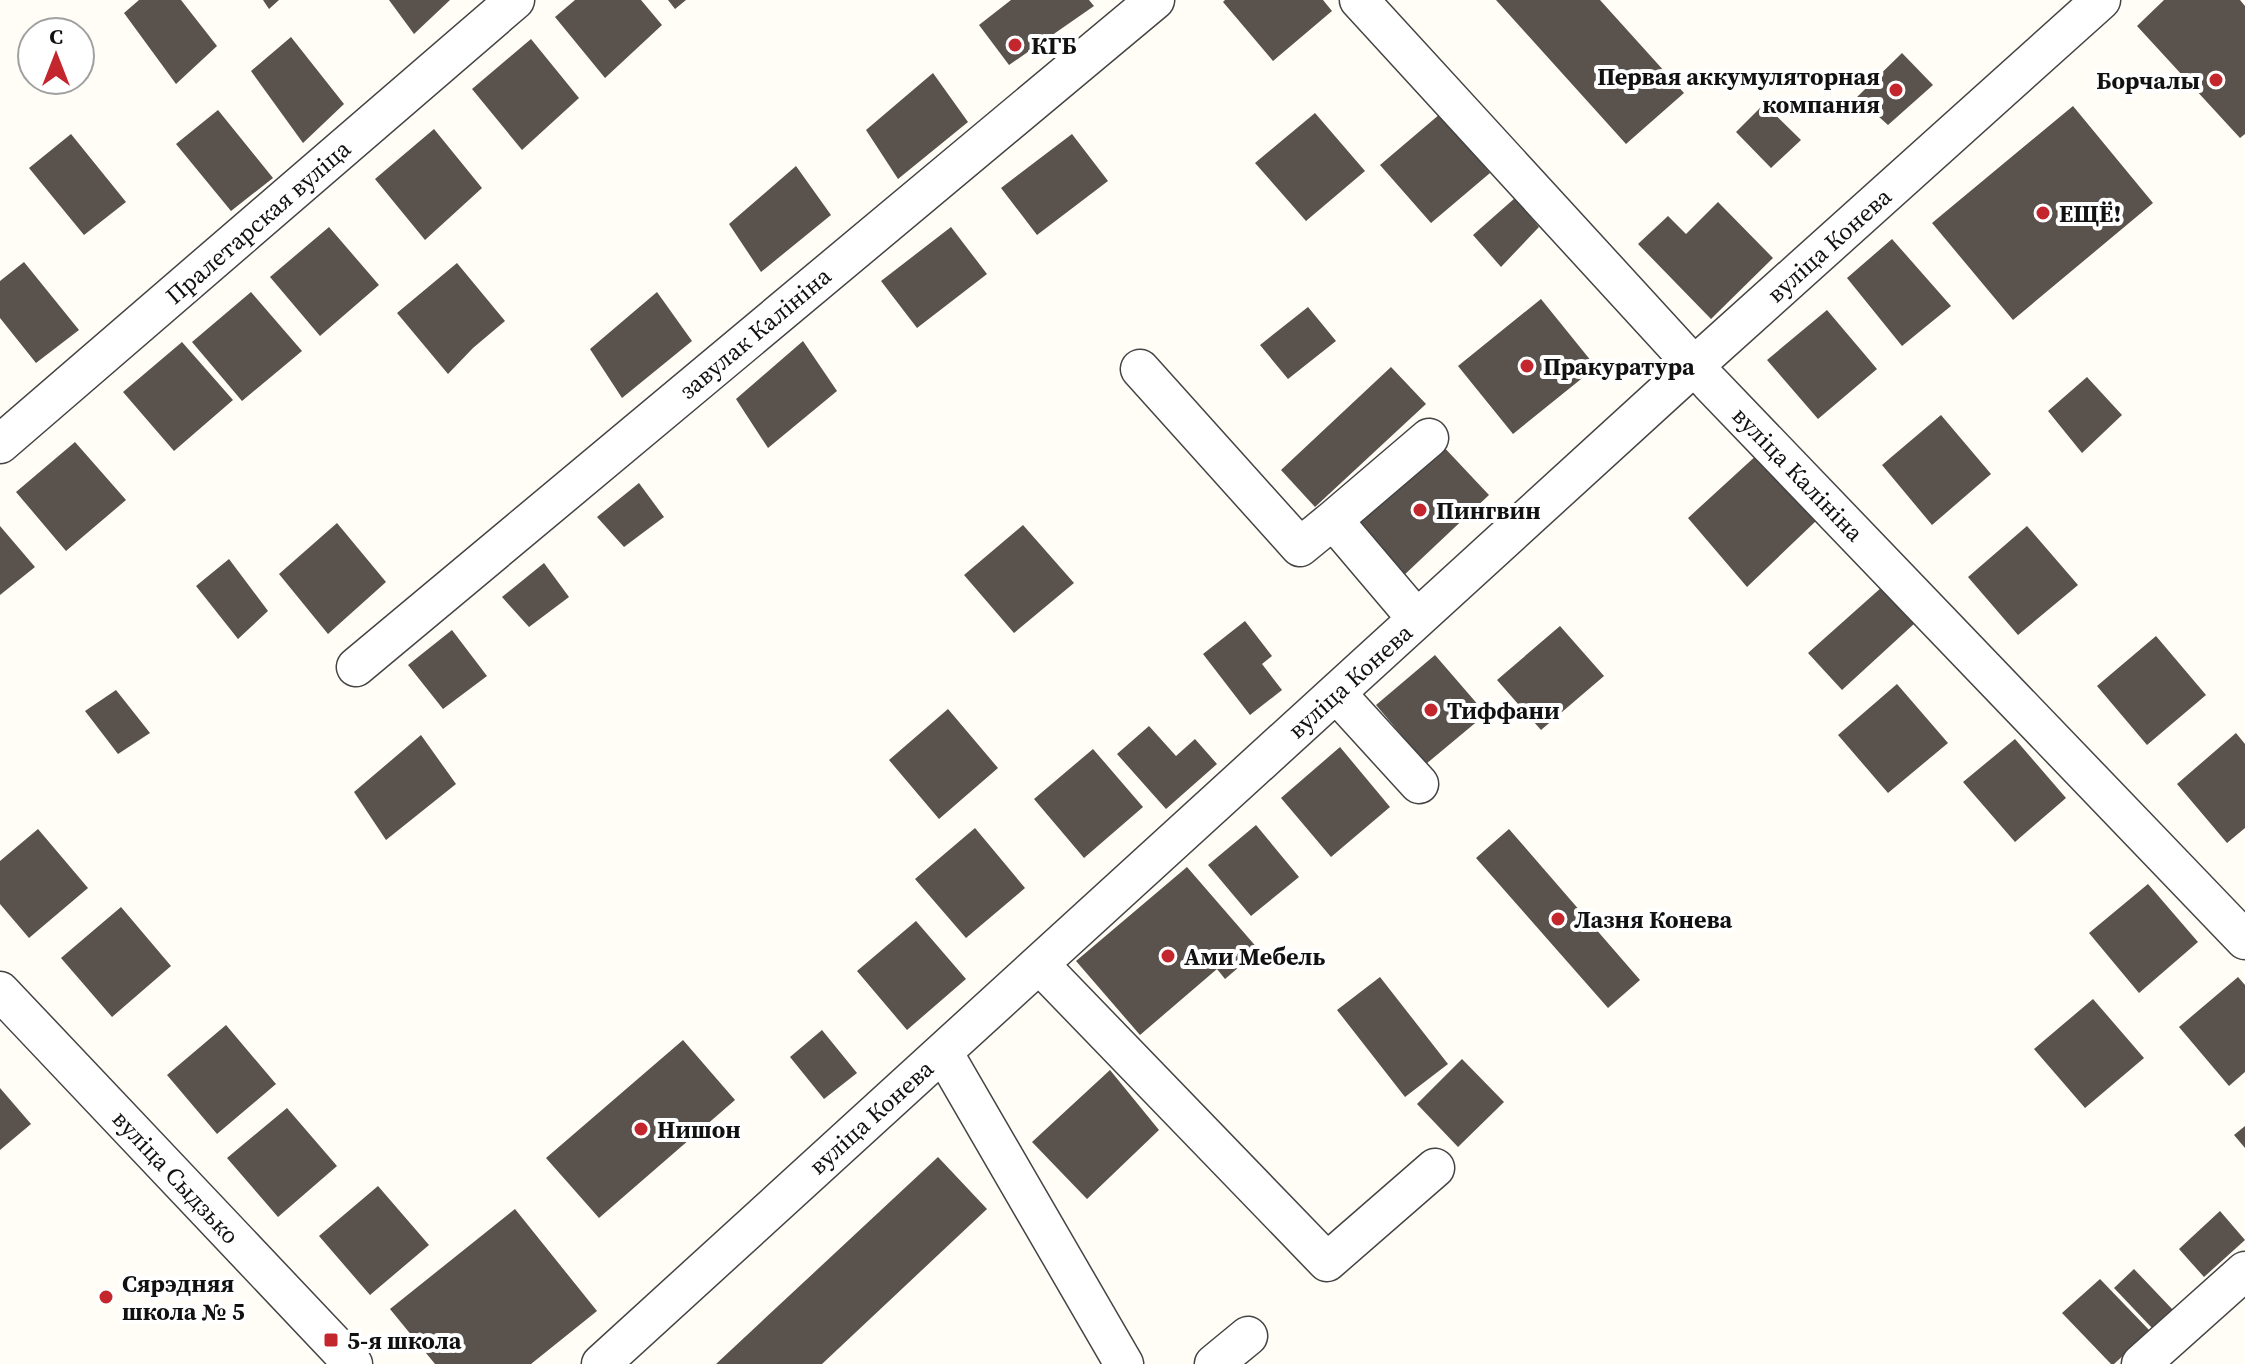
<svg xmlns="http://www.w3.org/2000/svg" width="2245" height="1364" font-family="'Source Serif 4',serif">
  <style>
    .building { fill: #5a524d }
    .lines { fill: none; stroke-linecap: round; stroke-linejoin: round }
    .minor-casing { stroke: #444; stroke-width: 41 }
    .minor { stroke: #fff; stroke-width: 38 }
    .poi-dot { fill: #c4262e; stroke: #fff; stroke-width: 3 }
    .labels { text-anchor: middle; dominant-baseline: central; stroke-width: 8; stroke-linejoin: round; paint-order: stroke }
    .poi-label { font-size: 24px; font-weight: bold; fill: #111; stroke: #fff; text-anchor: start }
    .street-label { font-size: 24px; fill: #111; stroke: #fff }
  </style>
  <rect width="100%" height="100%" fill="#fffdf5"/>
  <path class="building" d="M 139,0 L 181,0 L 217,46 L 176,84 L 124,13 Z
    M 263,0 L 279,0 L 269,9 Z
    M 389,0 L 450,0 L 414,34 Z
    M 575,0 L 641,0 L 662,25 L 605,78 L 555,17 Z
    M 668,0 L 686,0 L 675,9 Z
    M 1011,0 L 1089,0 L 1094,6 L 1009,65 L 979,25 Z
    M 1225,0 L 1323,0 L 1332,11 L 1273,61 L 1223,2 Z
    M 1496,0 L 1600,0 L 1684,93 L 1626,144 Z
    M 2164,0 L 2240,0 L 2245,6 L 2245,134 L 2240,138 L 2137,26 Z
    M 291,37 L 344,104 L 303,143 L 251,71 Z
    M 531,39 L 579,98 L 522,150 L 472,89 Z
    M 1902,53 L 1933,85 L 1888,125 L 1857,97 Z
    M 933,73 L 968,122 L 898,179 L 866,130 Z
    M 1764,104 L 1801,140 L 1771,168 L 1736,132 Z
    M 2073,106 L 2153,203 L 2013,320 L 1932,223 Z
    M 218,110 L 273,178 L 231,211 L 176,144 Z
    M 1315,113 L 1365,171 L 1306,221 L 1255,163 Z
    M 1440,114 L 1490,173 L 1431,223 L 1380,165 Z
    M 434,129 L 482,188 L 425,240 L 375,179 Z
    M 71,134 L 126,202 L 84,235 L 29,168 Z
    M 1072,134 L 1108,181 L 1037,235 L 1001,188 Z
    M 796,166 L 831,215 L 761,272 L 729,224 Z
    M 1515,198 L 1539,227 L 1501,267 L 1473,235 Z
    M 1718,202 L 1773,258 L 1711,319 L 1638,244 L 1668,216 L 1686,234 Z
    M 329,227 L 379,285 L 320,336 L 270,277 Z
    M 951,227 L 987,274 L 917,328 L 881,281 Z
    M 1892,239 L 1951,306 L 1902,346 L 1847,278 Z
    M 24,262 L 79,330 L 36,363 L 0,318 L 0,281 Z
    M 457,263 L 505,321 L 473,348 L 448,374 L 397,313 Z
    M 251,292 L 302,351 L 242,401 L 192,342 Z
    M 657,292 L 692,341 L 622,398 L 590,349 Z
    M 1541,299 L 1596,367 L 1513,434 L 1458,366 Z
    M 1308,307 L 1336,341 L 1288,379 L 1260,345 Z
    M 1827,310 L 1877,369 L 1818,419 L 1767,360 Z
    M 803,341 L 837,391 L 768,448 L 736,399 Z
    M 182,342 L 233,400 L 174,451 L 123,392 Z
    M 1391,367 L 1426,404 L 1315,507 L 1281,470 Z
    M 2087,377 L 2122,415 L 2082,453 L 2048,411 Z
    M 1941,415 L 1991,474 L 1932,525 L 1882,465 Z
    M 75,442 L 126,500 L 66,551 L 16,492 Z
    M 1440,443 L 1489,495 L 1401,578 L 1352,525 Z
    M 1759,453 L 1817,520 L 1747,587 L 1688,518 Z
    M 639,483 L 664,517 L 624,547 L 597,517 Z
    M 337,523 L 386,582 L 328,634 L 279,574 Z
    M 1023,525 L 1074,583 L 1014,633 L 964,575 Z
    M 0,526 L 35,567 L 0,595 Z
    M 2027,526 L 2078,585 L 2018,635 L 1968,577 Z
    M 229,559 L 268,611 L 238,639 L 196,586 Z
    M 544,563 L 569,597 L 529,627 L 502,597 Z
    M 1882,587 L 1915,623 L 1842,690 L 1808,653 Z
    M 1245,621 L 1272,656 L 1262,664 L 1282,690 L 1250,715 L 1203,654 Z
    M 1560,626 L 1604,676 L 1541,730 L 1497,680 Z
    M 452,630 L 487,676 L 443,709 L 408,665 Z
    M 2156,636 L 2206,695 L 2147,745 L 2097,686 Z
    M 1435,655 L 1486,714 L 1426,764 L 1376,705 Z
    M 1897,684 L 1948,743 L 1888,793 L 1838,735 Z
    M 116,690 L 150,733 L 118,754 L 85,711 Z
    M 948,709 L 998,768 L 939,819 L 889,760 Z
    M 1149,726 L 1176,756 L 1195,739 L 1217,764 L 1166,809 L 1117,754 Z
    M 2236,733 L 2245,744 L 2245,828 L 2227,843 L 2177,784 Z
    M 421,735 L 456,784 L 386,840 L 354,792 Z
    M 2015,739 L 2066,798 L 2015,842 L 1963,782 Z
    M 1340,747 L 1390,807 L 1331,857 L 1281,798 Z
    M 1093,749 L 1143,807 L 1084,858 L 1034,799 Z
    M 1256,825 L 1299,877 L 1251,916 L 1208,865 Z
    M 975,828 L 1025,888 L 966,938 L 915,879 Z
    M 38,829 L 88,888 L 29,938 L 0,904 L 0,861 Z
    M 1509,829 L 1640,980 L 1608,1008 L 1476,858 Z
    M 1187,867 L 1259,950 L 1225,979 L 1217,969 L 1140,1035 L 1076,961 Z
    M 2148,884 L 2198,942 L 2139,993 L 2089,933 Z
    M 121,907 L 171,966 L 112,1017 L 61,958 Z
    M 916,921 L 966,979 L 907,1030 L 857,971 Z
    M 1380,977 L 1448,1064 L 1405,1097 L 1337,1010 Z
    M 2238,977 L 2245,985 L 2245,1072 L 2229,1086 L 2179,1027 Z
    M 2093,999 L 2144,1058 L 2085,1108 L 2034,1049 Z
    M 226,1025 L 276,1084 L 217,1134 L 167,1075 Z
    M 822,1030 L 857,1073 L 824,1099 L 790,1057 Z
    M 683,1040 L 735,1100 L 599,1218 L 546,1158 Z
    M 1462,1059 L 1504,1102 L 1458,1147 L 1417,1104 Z
    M 1110,1070 L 1159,1130 L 1087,1199 L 1032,1142 Z
    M 0,1088 L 31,1124 L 0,1150 Z
    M 287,1108 L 337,1166 L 278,1217 L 227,1158 Z
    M 2245,1126 L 2245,1148 L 2234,1135 Z
    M 938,1157 L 987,1209 L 822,1364 L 716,1364 Z
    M 378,1186 L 429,1245 L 370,1295 L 319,1236 Z
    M 515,1209 L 597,1311 L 531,1364 L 435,1364 L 390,1309 Z
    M 2220,1211 L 2245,1240 L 2204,1277 L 2179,1249 Z
    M 2134,1269 L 2173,1310 L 2153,1329 L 2114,1288 Z
    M 2100,1279 L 2150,1331 L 2114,1364 L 2111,1364 L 2062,1313 Z"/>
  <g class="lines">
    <defs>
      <path id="minor" d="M 1359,0 L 1710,383 L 2245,940
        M 1140,369 L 1300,547 L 1333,520
        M 0,444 L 515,0
        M 1417,619 L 1333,520 L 1429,438
        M 356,667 L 1155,0
        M 1336,693 L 1419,784
        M 1039,964 L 1327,1262 L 1435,1168
        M 0,991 L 353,1364
        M 943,1052 L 1124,1364
        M 601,1364 L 1694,366 L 2101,0
        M 1214,1364 L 1248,1336
        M 2141,1364 L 2245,1271"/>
    </defs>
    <use href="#minor" class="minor-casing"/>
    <use href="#minor" class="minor"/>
  </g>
  <g class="poi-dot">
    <circle cx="1015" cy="45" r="8"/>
    <circle cx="2216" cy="80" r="8"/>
    <circle cx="1896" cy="90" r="8"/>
    <circle cx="2043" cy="213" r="8"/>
    <circle cx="1527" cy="366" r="8"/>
    <circle cx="1420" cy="510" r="8"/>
    <circle cx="1431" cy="710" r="8"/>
    <circle cx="1558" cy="919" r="8"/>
    <circle cx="1168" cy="956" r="8"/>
    <circle cx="641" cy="1129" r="8"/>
    <circle cx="106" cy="1297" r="8"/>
    <rect x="323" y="1332" width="16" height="16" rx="4"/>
  </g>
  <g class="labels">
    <g class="poi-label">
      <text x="1031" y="45">КГБ</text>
      <text x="1880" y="76" text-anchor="end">Первая аккумуляторная<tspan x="1880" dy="28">компания</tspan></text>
      <text x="2200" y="80" text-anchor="end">Борчалы</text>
      <text x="2059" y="213">ЕЩЁ!</text>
      <text x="1543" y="366">Пракуратура</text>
      <text x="1436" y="510">Пингвин</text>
      <text x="1447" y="710">Тиффани</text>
      <text x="1574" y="919">Лазня Конева</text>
      <text x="1184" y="956">Ами Мебель</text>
      <text x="657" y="1129">Нишон</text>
      <text x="122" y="1283">Сярэдняя<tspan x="122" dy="28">школа № 5</tspan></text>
      <text x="347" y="1340">5-я школа</text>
    </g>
    <g class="street-label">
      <text transform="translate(258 222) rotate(-41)">Пралетарская вуліца</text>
      <text transform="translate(1829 245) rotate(-42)">вуліца Конева</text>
      <text transform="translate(755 333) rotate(-40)">завулак Калініна</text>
      <text transform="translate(1798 474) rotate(46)">вуліца Калініна</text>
      <text transform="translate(1350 681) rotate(-42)">вуліца Конева</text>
      <text transform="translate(871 1117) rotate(-42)">вуліца Конева</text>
      <text transform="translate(176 1177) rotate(47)">вуліца Сыдзько</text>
    </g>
  </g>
  <g transform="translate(56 56)"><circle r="38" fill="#ffffff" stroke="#a0a0a0" stroke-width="2"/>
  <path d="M0-6L14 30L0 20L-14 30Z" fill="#c4262e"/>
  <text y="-12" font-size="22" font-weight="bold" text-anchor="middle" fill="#111111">С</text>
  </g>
</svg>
